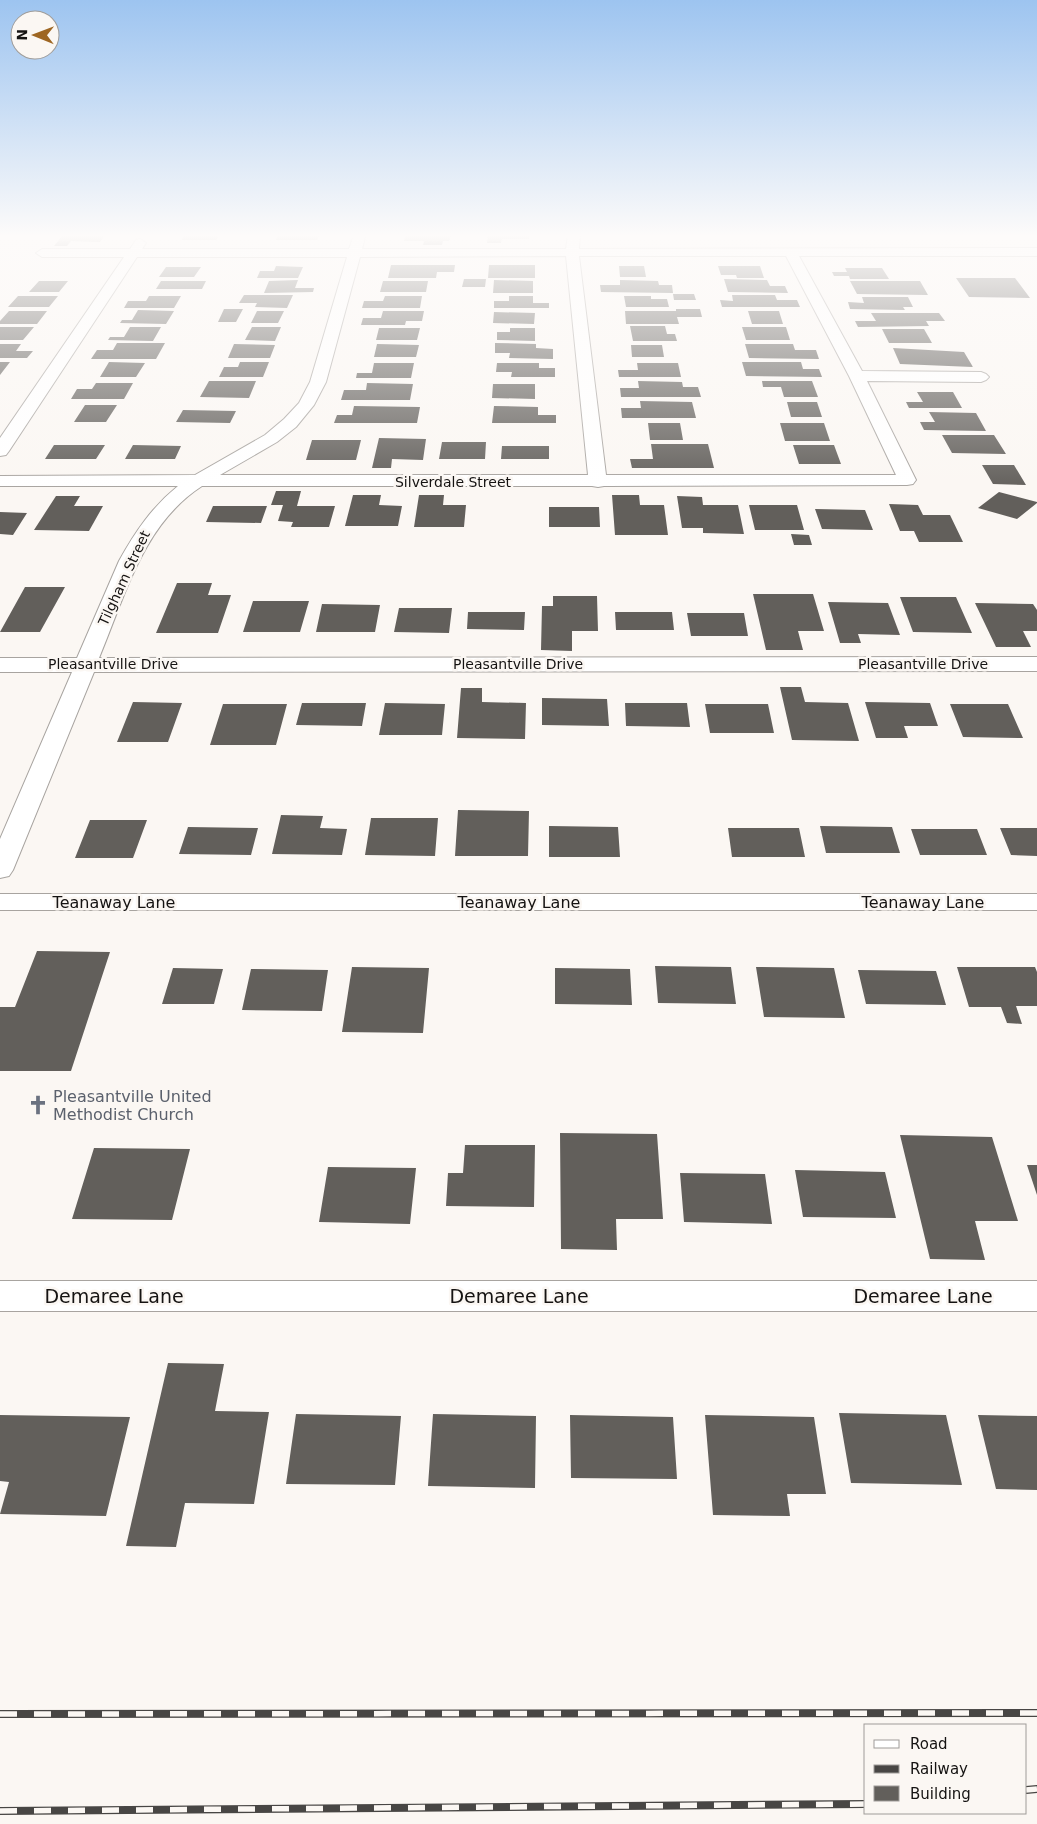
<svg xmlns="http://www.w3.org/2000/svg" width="1037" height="1824" font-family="'DejaVu Sans',sans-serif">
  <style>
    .building { fill: #625f5b }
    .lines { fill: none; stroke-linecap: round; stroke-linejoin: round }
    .minor-casing { stroke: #a8a4a0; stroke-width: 2 }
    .minor { fill: #fff; fill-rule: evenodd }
    .rail-casing { stroke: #484644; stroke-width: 8 }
    .rail { stroke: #fbf7f3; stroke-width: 5.5; stroke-dasharray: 17; stroke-linecap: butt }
    .labels { text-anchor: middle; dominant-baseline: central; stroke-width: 5; stroke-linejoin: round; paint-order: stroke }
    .far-street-label { font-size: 14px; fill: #151312; stroke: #fbf7f3 }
    .street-label { font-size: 16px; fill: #151312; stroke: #fbf7f3 }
    .worship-label { font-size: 16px; fill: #5b616d; stroke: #fbf7f3; text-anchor: start }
    .near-street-label { font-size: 19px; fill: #151312; stroke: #fbf7f3 }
  </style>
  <rect width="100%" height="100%" fill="#fbf7f3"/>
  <path class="building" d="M 63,235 L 105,235 L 100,242 L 71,241 L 67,246 L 54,246 Z
    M 185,235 L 219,235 L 216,240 L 182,240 Z
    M 278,235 L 319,235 L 317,240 L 276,240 Z
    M 406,235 L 422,235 L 451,236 L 449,241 L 443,241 L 442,245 L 423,245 L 424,241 L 404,241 Z
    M 488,235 L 529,235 L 529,239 L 502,239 L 501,243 L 487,243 Z
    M 391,265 L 455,265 L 454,272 L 437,272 L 436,278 L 388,278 Z
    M 489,265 L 535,265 L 535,278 L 488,278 Z
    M 276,266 L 303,267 L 298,278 L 257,278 L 260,271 L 274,271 Z
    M 619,266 L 644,266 L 646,277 L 620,277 Z
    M 718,266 L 760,266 L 764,278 L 737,278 L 736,275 L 721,275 Z
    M 166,267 L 201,267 L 194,277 L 159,277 Z
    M 845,268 L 882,268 L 889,279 L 850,279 L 849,276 L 834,276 L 832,272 L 847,272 Z
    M 956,278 L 1015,278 L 1030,298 L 969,297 Z
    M 464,279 L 486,279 L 485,287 L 462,287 Z
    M 724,279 L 767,280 L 770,286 L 785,286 L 788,293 L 728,292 Z
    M 298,280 L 295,288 L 314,288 L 313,292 L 264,293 L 269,281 Z
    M 494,280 L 533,281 L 533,293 L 493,293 Z
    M 620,280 L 658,281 L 659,285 L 672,285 L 673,293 L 601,292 L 600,285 L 620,285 Z
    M 39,281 L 68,281 L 59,292 L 29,292 Z
    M 161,281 L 206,281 L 202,289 L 156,289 Z
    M 383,281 L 428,281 L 426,292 L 380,292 Z
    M 850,281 L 920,281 L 928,295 L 857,294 Z
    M 673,294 L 694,294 L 696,300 L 674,300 Z
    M 244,295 L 293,295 L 287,308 L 255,307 L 257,303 L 239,303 Z
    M 732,295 L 775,295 L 777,300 L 797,300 L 800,307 L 722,307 L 720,300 L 733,301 Z
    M 18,296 L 58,296 L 49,307 L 8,307 Z
    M 149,296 L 181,296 L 174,308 L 124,308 L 128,301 L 146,301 Z
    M 385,296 L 422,296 L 420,308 L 362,308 L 364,301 L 383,301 Z
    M 509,296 L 533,296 L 533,303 L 549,303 L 549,308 L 494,308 L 494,301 L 509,301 Z
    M 624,296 L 651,296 L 651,299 L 667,299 L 669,307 L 626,307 Z
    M 862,297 L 908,297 L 913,307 L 903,307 L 905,310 L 850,309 L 848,302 L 864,303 Z
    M 224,309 L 243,309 L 236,322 L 218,322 Z
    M 676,309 L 700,309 L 702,317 L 677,317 L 679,324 L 626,324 L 625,311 L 676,311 Z
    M 138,310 L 174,311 L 166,324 L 120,323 L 122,320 L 132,320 Z
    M 9,311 L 47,311 L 37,324 L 0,324 L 0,321 Z
    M 257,311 L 284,311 L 278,323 L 251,323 Z
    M 383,311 L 424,311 L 422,321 L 406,321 L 405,325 L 361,325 L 363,318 L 381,318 Z
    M 748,311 L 779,311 L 783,324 L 752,324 Z
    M 494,312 L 535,313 L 534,324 L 493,323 Z
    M 871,313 L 939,313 L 945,321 L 926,321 L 929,326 L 858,327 L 855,321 L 876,321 Z
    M 630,326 L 665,326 L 667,334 L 675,334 L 677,341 L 633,341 Z
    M 0,327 L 34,327 L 23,340 L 0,340 Z
    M 130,327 L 161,327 L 153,341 L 108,340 L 110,337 L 124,337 Z
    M 252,327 L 281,327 L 275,341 L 245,340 Z
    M 742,327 L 786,327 L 790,340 L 746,340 Z
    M 379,328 L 420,328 L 417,340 L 376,340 Z
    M 510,328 L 535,328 L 535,341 L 497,340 L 497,332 L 510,332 Z
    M 882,329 L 924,329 L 932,343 L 889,343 Z
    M 117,343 L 165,343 L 156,359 L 91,359 L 97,350 L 113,350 Z
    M 495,343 L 536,344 L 536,348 L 553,349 L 553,359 L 509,358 L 510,353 L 495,353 Z
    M 0,344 L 21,344 L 16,351 L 33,351 L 27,358 L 0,358 Z
    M 234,344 L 275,345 L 270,358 L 228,358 Z
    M 377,344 L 419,345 L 416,357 L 374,357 Z
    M 745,344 L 793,344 L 795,350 L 816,350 L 819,359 L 749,358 Z
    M 631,345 L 662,345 L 664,357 L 632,357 Z
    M 893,348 L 964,352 L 973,367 L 900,364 Z
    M 0,362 L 10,362 L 0,375 Z
    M 109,362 L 145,363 L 136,377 L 100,377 Z
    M 240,362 L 269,362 L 263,377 L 219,377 L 224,367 L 238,367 Z
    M 742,362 L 801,362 L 803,369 L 819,369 L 822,377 L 746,376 Z
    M 374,363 L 414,363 L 411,378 L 356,378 L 357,373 L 372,373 Z
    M 497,363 L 539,363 L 539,368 L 555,368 L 555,377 L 511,377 L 512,372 L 496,372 Z
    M 637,363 L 678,363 L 681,377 L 619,377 L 618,370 L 638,370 Z
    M 209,381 L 256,381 L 249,398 L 200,397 Z
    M 638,381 L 682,382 L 683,387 L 698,387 L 701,397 L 621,397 L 620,388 L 639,388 Z
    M 762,381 L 812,381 L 818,397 L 784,397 L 781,387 L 763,387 Z
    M 96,383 L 133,383 L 124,399 L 71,399 L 77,389 L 92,389 Z
    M 367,383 L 413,384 L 410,400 L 341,400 L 344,390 L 366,390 Z
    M 493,384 L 535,384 L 535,399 L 492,398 Z
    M 917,392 L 953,392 L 962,408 L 909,408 L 906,402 L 923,402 Z
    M 640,401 L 692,402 L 696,418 L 622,418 L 621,408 L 641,408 Z
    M 787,402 L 817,402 L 822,417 L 791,417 Z
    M 85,405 L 117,405 L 106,422 L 74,422 Z
    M 354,406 L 420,407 L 417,423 L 334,423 L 337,415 L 352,415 Z
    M 494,406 L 538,407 L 538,415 L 556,415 L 556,423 L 492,423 Z
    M 183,410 L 236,411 L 230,423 L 176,422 Z
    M 929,412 L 976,413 L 986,431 L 924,430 L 920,422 L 935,422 Z
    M 648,423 L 680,423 L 683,440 L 650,440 Z
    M 780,423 L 824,423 L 830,441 L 785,441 Z
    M 942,435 L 994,435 L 1006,454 L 952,453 Z
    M 379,438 L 426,439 L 423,460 L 392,459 L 391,468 L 372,468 Z
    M 312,440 L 361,440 L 356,460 L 306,460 Z
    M 442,442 L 486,442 L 485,459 L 439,459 Z
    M 651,444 L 708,444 L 714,468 L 632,468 L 630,459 L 653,459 Z
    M 54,445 L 105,445 L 96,459 L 45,459 Z
    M 133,445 L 181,446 L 175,459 L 125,459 Z
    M 793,445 L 834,445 L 841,464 L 799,464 Z
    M 502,446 L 549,446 L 549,459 L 501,459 Z
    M 982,465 L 1014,465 L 1026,485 L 993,484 Z
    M 276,491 L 301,491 L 297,506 L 335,506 L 329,527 L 291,527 L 293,522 L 278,521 L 283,505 L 271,505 Z
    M 999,492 L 1037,502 L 1037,503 L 1017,519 L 978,508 Z
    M 353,495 L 381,495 L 379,505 L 402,506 L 398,526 L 345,526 Z
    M 419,495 L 444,495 L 443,505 L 466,505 L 464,527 L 414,527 Z
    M 612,495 L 639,495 L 640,505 L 664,505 L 668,535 L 615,535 Z
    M 56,496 L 80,496 L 74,506 L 103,506 L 89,531 L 34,530 Z
    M 677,496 L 702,497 L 703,505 L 738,505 L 744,534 L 703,533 L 703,528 L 682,528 Z
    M 889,504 L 918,505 L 923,515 L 950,515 L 963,542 L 919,542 L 914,531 L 900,531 Z
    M 749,505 L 797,505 L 804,530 L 755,530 Z
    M 213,506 L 267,506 L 261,523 L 206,522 Z
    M 549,507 L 599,507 L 600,527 L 549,527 Z
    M 815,509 L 865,510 L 873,530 L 822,529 Z
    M 0,512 L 27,513 L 13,535 L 0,534 Z
    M 791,534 L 809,535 L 812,545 L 794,545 Z
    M 177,583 L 212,583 L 208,595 L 231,595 L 218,633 L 156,633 Z
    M 25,587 L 65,587 L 40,632 L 0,632 Z
    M 753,594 L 813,594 L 824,631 L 798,631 L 803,650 L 766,650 Z
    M 553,596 L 597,596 L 598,631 L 572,631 L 572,651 L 541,650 L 542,606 L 553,606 Z
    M 900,597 L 956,597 L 972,633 L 913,632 Z
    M 253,601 L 309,601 L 300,632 L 243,632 Z
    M 828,602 L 888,603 L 900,635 L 858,634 L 861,643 L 840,643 Z
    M 975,603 L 1033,604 L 1037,610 L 1037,631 L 1023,631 L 1031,647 L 996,647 Z
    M 322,604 L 380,605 L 375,632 L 316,632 Z
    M 399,608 L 452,608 L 449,633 L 394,632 Z
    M 468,612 L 525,612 L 524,630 L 467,629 Z
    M 615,612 L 672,612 L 674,630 L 616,630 Z
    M 687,613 L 744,613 L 748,636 L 691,636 Z
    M 780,687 L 801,687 L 805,702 L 848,703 L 859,741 L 792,740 Z
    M 461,688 L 482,688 L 482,702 L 526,703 L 525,739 L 457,738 Z
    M 542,698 L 607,699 L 609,726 L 542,725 Z
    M 133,702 L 182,703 L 168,742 L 117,742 Z
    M 865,702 L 930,703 L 938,726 L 904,726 L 908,738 L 876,738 Z
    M 302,703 L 366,703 L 362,726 L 296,725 Z
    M 385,703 L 445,704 L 442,735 L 379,735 Z
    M 625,703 L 687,703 L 690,727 L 626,726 Z
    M 223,704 L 287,704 L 276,745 L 210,745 Z
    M 705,704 L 768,704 L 774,733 L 710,733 Z
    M 950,704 L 1008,704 L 1023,738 L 963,737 Z
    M 458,810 L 529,811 L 528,856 L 455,856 Z
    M 281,815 L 323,816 L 320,828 L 347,829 L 342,855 L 272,854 Z
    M 371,818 L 438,818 L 435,856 L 365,855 Z
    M 90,820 L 147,820 L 133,858 L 75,858 Z
    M 549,826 L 618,827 L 620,857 L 549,857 Z
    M 820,826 L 892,827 L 900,853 L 826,853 Z
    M 188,827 L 258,828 L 251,855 L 179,854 Z
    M 728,828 L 799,828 L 805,857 L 732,857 Z
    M 1000,828 L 1037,828 L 1037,856 L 1011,855 Z
    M 911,829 L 977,829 L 987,855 L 920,855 Z
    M 37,951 L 110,952 L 71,1071 L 0,1071 L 0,1007 L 15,1007 Z
    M 655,966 L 731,967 L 736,1004 L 658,1003 Z
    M 352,967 L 429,968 L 423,1033 L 342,1032 Z
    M 756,967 L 834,968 L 845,1018 L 764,1017 Z
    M 957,967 L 1035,967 L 1037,972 L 1037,1006 L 1016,1006 L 1022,1024 L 1007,1023 L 1001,1007 L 969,1007 Z
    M 173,968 L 223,969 L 214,1004 L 162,1004 Z
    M 555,968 L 630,969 L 632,1005 L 555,1004 Z
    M 251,969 L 328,970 L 322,1011 L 242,1010 Z
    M 858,970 L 936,971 L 946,1005 L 866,1004 Z
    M 560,1133 L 657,1134 L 663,1219 L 616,1219 L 617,1250 L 561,1249 Z
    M 900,1135 L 992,1137 L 1018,1221 L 975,1221 L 985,1260 L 930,1259 Z
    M 465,1145 L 535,1145 L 534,1207 L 446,1206 L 448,1173 L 463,1173 Z
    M 94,1148 L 190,1149 L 172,1220 L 72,1219 Z
    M 1027,1165 L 1037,1165 L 1037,1195 Z
    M 328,1167 L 416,1168 L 410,1224 L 319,1222 Z
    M 795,1170 L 885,1172 L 896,1218 L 803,1217 Z
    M 680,1173 L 765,1174 L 772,1224 L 684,1222 Z
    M 168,1363 L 224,1364 L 215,1411 L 269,1412 L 254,1504 L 185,1503 L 176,1547 L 126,1546 Z
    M 839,1413 L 946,1415 L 962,1485 L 851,1483 Z
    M 296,1414 L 401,1416 L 395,1485 L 286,1484 Z
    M 433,1414 L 536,1416 L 535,1488 L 428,1486 Z
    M 0,1415 L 130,1417 L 106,1516 L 0,1514 L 9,1482 L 0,1481 Z
    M 570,1415 L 673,1417 L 677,1479 L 571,1478 Z
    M 705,1415 L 814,1417 L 826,1494 L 787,1494 L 790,1516 L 713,1515 Z
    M 978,1415 L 1037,1416 L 1037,1490 L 996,1489 Z"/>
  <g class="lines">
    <defs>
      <path id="minor" d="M 354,235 L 364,235 L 365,237 L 362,249 L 566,249 L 568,235 L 580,235 L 579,249 L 1037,248 L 1037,256 L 799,256 L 862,371 L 981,372 L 986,374 L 989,377 L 986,380 L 981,382 L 867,381 L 916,480 L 913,484 L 907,485 L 604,486 L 598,487 L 592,486 L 202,486 C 143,524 125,596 99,658 L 1037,657 L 1037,671 L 94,672 L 13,870 L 9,876 L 0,878 L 0,839 L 72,672 L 0,672 L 0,658 L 77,658 L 119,561 C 135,532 152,507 178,486 L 0,486 L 0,476 L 195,475 L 265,435 L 284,419 L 299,403 L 310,382 L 347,257 L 137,257 L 9,451 L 6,455 L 0,456 L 0,438 L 124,257 L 42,257 L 36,253 L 42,249 L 130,249 L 136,240 L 140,239 L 146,243 L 142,249 L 349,249 ZM 566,256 L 588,475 L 220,475 L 277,442 L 296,427 L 314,405 L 326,382 L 360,257 ZM 579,256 L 786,256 L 849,376 L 896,475 L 606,475 Z
        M 0,894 L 1037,894 L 1037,910 L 0,910 Z
        M 0,1281 L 1037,1281 L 1037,1311 L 0,1311 Z"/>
    </defs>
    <use href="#minor" class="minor-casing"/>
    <use href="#minor" class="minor"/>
    <defs>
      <path id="rail" d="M 0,1714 L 1037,1713
        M 1026,1790 L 1037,1789
        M 0,1811 L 866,1804"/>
    </defs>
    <use href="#rail" class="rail-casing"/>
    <use href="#rail" class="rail"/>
  </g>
  <linearGradient id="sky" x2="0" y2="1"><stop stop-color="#9dc4f0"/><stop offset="0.48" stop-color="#fdfbfa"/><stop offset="1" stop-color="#fdfbfa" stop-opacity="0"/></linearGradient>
  <rect width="1037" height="491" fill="url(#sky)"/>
  <defs>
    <symbol id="church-bare" viewBox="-9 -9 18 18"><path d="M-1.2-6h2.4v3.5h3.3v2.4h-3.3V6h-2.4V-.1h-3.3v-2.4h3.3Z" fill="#6b7280" stroke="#fbf7f3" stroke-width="2.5" paint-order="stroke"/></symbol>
  </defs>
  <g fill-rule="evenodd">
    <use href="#church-bare" x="24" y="1091" width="28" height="28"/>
  </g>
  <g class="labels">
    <g class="far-street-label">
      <text x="453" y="482">Silverdale Street</text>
      <text transform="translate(124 578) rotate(-65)">Tilgham Street</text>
      <text x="113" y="664">Pleasantville Drive</text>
      <text x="518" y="664">Pleasantville Drive</text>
      <text x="923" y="664">Pleasantville Drive</text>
    </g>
    <g class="street-label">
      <text x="114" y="902">Teanaway Lane</text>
      <text x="519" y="902">Teanaway Lane</text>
      <text x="923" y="902">Teanaway Lane</text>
    </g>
    <g class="worship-label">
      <text x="53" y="1096">Pleasantville United<tspan x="53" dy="18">Methodist Church</tspan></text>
    </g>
    <g class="near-street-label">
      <text x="114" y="1296">Demaree Lane</text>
      <text x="519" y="1296">Demaree Lane</text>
      <text x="923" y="1296">Demaree Lane</text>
    </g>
  </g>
  <rect x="864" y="1724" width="162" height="90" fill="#fbf7f3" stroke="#9f9c99"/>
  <rect x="874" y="1740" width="25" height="8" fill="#ffffff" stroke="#9f9c99"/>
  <text x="910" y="1749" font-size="15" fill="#151312">Road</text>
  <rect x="874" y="1765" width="25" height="8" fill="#484644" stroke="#9f9c99"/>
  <text x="910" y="1774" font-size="15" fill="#151312">Railway</text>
  <rect x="874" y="1786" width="25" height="15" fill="#625f5b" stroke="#9f9c99"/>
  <text x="910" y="1799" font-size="15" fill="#151312">Building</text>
  <g transform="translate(35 35) rotate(271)"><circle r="24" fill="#fbf7f3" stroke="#9f9c99"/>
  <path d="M0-4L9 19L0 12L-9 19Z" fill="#9e6622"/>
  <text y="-8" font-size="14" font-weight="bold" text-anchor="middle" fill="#151312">N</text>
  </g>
</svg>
